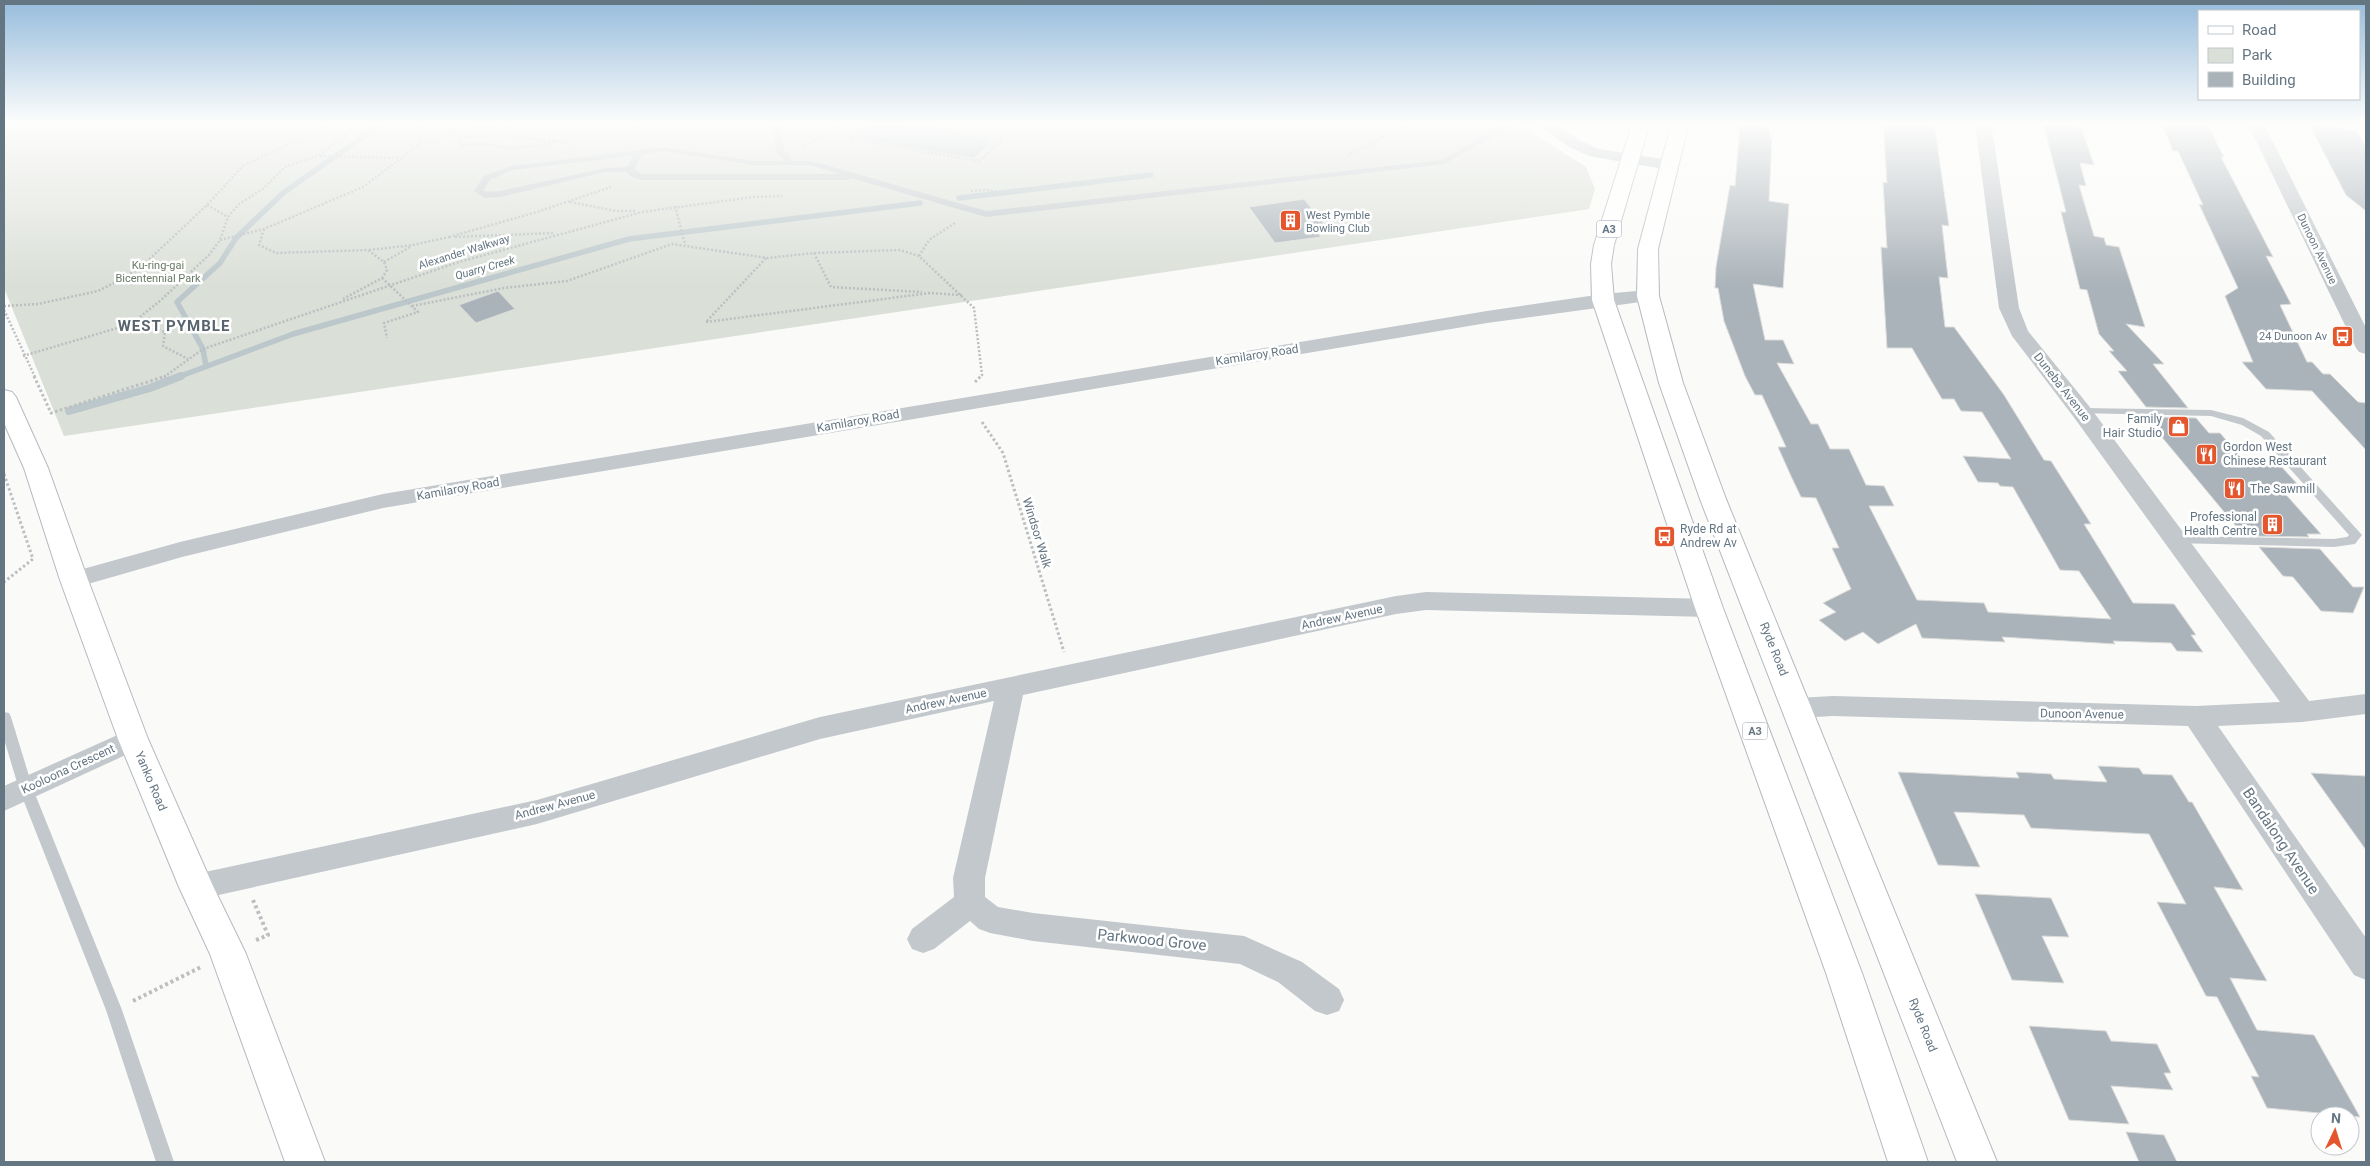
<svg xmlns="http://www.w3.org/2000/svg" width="2370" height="1166" font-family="Roboto,sans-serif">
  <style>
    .green { fill: #dadfd7 }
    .water { fill: #bbc7cb }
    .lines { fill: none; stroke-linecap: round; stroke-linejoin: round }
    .stream-far1 { stroke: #bbc7cb; stroke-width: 5.5 }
    .stream { stroke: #bbc7cb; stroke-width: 8 }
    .building { fill: #aab3b9; stroke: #dcdcda }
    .secondary-casing { stroke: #b3babf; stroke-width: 2 }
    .highway-casing { stroke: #b4b9bd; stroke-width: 2 }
    .path-far2 { stroke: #bbbfc2; stroke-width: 2.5; stroke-dasharray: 2 2; stroke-linecap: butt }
    .path-far1 { stroke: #bbbfc2; stroke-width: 3; stroke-dasharray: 2.5 2.5; stroke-linecap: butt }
    .path { stroke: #bbbfc2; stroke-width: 4; stroke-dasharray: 3 3; stroke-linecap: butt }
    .lane { fill: #c3c8cc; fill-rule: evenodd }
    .street { fill: #c3c8cc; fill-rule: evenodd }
    .secondary { fill: #fff; fill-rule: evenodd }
    .highway { fill: #fff; fill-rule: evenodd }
    .labels { text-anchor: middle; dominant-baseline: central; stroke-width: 5; stroke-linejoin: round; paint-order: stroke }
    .far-poi-label { font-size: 11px; fill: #657683; stroke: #fff; text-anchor: start }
    .shield { fill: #fff; stroke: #939fa8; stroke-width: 1 }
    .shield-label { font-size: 11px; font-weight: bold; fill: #657683 }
    .far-street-label { font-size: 11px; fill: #657683; stroke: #fff }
    .far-park-label { font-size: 11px; fill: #687a64; stroke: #fff }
    .far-water-label { font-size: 11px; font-style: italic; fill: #60757c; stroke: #fff }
    .street-label { font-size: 12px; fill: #657683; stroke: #fff }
    .poi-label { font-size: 12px; fill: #657683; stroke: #fff; text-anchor: start }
    .far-district-label { font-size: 15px; font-weight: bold; letter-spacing: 1px; fill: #57646e; stroke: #fff }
    .near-street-label { font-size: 15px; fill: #657683; stroke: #fff }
  </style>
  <rect width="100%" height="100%" fill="#fafaf8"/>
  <path class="green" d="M 4,122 L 1515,122 L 1586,167 L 1595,189 L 1589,209 L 64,436 L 4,288 Z"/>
  <path class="water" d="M 876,122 L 887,122 L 993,140 L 974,158 L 856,138 Z"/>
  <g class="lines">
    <path class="stream-far1" d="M 959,198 L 1151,175
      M 206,366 L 203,349 L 177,302 L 220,263 L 236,238 L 283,193 L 384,122
      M 178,377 L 293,334 L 629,239 L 920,203"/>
    <path class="stream" d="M 69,411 L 150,388 L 181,376"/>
  </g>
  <path class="building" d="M 1746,122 L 1766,122 L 1766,129 L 1770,129 L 1770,138 L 1772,138 L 1769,201 L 1789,204 L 1783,288 L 1753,284 L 1765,340 L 1783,340 L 1794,364 L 1777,363 L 1811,424 L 1818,424 L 1830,449 L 1849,449 L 1866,485 L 1884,486 L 1894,506 L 1869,506 L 1917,600 L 1984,603 L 1988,612 L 2111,619 L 2079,571 L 2060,570 L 2013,487 L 2000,486 L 1998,483 L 1978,482 L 1963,456 L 2011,459 L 1982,412 L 1961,411 L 1954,399 L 1942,399 L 1912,348 L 1887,348 L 1881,247 L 1887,248 L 1883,182 L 1887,183 L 1883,122 L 1934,122 L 1949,226 L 1942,225 L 1948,278 L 1939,277 L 1945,327 L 1954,327 L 2004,395 L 2044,460 L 2051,461 L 2091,524 L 2084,524 L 2133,603 L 2174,604 L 2196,635 L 2191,635 L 2203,652 L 2177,651 L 2171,643 L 2113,641 L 2115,644 L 2002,637 L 2005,642 L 1922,638 L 1916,624 L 1878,644 L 1863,632 L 1845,641 L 1819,620 L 1836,612 L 1823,603 L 1851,589 L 1832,548 L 1839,548 L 1816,498 L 1801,497 L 1791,476 L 1778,447 L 1786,447 L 1762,395 L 1755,395 L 1745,376 L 1724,321 L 1718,288 L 1715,288 L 1716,267 L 1730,185 L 1735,186 L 1740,125 L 1745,126 Z
    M 2043,122 L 2081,126 L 2094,165 L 2080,163 L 2086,186 L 2079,185 L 2094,236 L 2104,238 L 2106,245 L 2119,247 L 2145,327 L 2126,324 L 2164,364 L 2153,364 L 2188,408 L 2146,407 L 2118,371 L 2127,371 L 2109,351 L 2114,351 L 2099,334 L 2087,290 L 2080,289 L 2061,212 L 2066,212 Z
    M 2161,122 L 2206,122 L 2224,157 L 2221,157 L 2273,257 L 2266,256 L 2291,304 L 2280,305 L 2307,362 L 2312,362 L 2323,374 L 2330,374 L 2358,402 L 2366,403 L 2366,450 L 2312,391 L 2266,389 L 2242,362 L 2253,362 L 2225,296 L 2238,288 L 2199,204 L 2203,205 L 2178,151 L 2173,151 Z
    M 2309,124 L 2357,131 L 2366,147 L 2366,211 L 2346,195 Z
    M 1304,199 L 1329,230 L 1317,232 L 1321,237 L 1275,243 L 1249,207 Z
    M 498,291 L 515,309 L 476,323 L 459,305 Z
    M 2153,417 L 2196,418 L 2209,433 L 2220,433 L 2245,462 L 2278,463 L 2302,489 L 2281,489 L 2321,534 L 2307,534 L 2309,537 L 2249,536 L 2246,531 L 2240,531 L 2146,418 L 2155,418 Z
    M 2259,547 L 2320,549 L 2353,587 L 2364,587 L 2353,613 L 2321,611 L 2293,577 L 2283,576 Z
    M 2098,766 L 2139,768 L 2143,774 L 2172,775 L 2189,802 L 2192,802 L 2243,890 L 2214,887 L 2267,981 L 2230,978 L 2257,1030 L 2314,1035 L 2360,1117 L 2267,1108 L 2251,1076 L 2259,1077 L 2217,997 L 2206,996 L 2157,902 L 2186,904 L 2149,834 L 2031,828 L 2024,815 L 1954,812 L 1980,867 L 1938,865 L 1898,772 L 2019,778 L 2016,772 L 2051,774 L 2054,779 L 2107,782 Z
    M 2311,773 L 2366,776 L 2366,850 Z
    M 1975,894 L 2051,898 L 2069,937 L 2042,936 L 2064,983 L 2012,980 Z
    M 2029,1026 L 2106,1031 L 2111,1041 L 2157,1044 L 2171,1073 L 2164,1073 L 2173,1090 L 2111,1086 L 2129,1124 L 2069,1120 Z
    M 2126,1132 L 2164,1135 L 2177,1162 L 2139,1162 Z"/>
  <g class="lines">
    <defs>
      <path id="secondary" d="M 4,390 L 12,392 L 16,397 L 48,468 L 88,580 L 148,739 L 213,886 L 246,954 L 325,1162 L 285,1162 L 210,954 L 179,887 L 118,739 L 60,580 L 24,468 L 4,423 Z"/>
      <path id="highway" d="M 1633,122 L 1650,122 L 1614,245 L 1611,264 L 1614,300 L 1723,608 L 1862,973 L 1928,1162 L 1888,1162 L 1826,973 L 1695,608 L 1592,300 L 1591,264 L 1594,245 Z
        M 1672,122 L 1689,122 L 1658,249 L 1659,296 L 1683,383 L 1726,499 L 1997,1162 L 1957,1162 L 1700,499 L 1659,383 L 1637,296 L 1638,249 Z"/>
    </defs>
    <use href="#secondary" class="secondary-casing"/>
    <use href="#highway" class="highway-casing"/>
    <path class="path-far2" d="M 411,122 L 422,132 L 557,122
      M 627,122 L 645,135
      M 843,122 L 851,139 L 979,161 L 1002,140 L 899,122
      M 496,135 L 557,141 L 545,145 L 508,149 L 491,144 L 463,145 L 458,140 L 467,137 Z
      M 851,139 L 872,122
      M 557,141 L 571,144
      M 417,145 L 464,130
      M 803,146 L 816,140 L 840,122
      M 320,156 L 398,158
      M 1347,156 L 1411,122
      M 971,191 L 987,190 L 1007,194
      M 570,202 L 616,211 L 635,211
      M 207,205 L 228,217
      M 675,206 L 685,244
      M 955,223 L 929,240 L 919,256 L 974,308 L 982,375 L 980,377
      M 264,229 L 259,245 L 276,253 L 368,250 L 384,262 L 387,270 L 382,278 L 343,299
      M 449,237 L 537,212 L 611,187
      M 455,237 L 554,233
      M 220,240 L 264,229 L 363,187 L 417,146 L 422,132
      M 369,250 L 413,245 L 449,237
      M 814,253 L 831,287 L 922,292
      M 384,262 L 410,247
      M 382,278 L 418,312 L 384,323 L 387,338
      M 928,293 L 962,295
      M 4,306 L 38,304 L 98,291 L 120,280 L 140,268 L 207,205 L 243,166 L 336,122
      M 412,306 L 504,288 L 567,281 L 672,244 L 767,258 L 814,253 L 900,250 L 919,256
      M 4,310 L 35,377
      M 707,321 L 766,258
      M 706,322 L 930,293
      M 131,324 L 165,332 L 163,346 L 188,359
      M 23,356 L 131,324 L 161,300 L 209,255 L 220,240 L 228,217 L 239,204 L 264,188 L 285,167 L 318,156 L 351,130 L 353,122
      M 164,377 L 203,349 L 459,262 L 642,212 L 753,197 L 782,196"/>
    <path class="path-far1" d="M 34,376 L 51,413 L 166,376
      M 975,382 L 981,376
      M 982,422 L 1003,453 L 1064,652
      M 4,474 L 33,559 L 4,582"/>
    <path class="path" d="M 253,900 L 268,935 L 254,941
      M 133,1001 L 201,967"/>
    <path class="lane" d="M 773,122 L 781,122 L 784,151 L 790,155 L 791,161 L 812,161 L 986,211 L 1442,160 L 1502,124 L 1527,122 L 1508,128 L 1444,164 L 986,217 L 851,178 L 847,180 L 641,180 L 630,176 L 627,172 L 606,172 L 500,197 L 485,198 L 474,191 L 484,176 L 512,166 L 664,147 L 753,161 L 782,161 L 783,158 L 776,152 ZM 664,151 L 753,165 L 809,165 L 840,174 L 642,174 L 634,169 L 642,155 ZM 633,156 L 627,167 L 606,168 L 500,191 L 487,192 L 483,190 L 490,180 L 512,170 Z
      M 2081,408 L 2211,410 L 2243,418 L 2269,432 L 2362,535 L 2355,544 L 2334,547 L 2173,543 L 2171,540 L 2177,536 L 2334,539 L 2347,537 L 2349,535 L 2261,436 L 2242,425 L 2211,416 L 2077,413 L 2076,411 Z
      M 4,712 L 9,713 L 11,717 L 33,789 L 122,1010 L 174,1162 L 156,1162 L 106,1010 L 19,789 L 4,739 Z"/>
    <path class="street" d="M 1534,122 L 1553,122 L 1581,141 L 1599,149 L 1669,160 L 1675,162 L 1677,165 L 1675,168 L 1669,170 L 1589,156 L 1569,147 Z
      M 1975,122 L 1991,122 L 2019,308 L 2028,331 L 2089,406 L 2309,701 L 2366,694 L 2366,714 L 2302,722 L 2218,726 L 2366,938 L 2366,980 L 2354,975 L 2188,726 L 1833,716 L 1798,718 L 1788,715 L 1784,708 L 1788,701 L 1798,698 L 1833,696 L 2196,706 L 2280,702 L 2073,416 L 2012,336 L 1999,308 Z
      M 2247,122 L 2263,122 L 2366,328 L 2366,354 L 2359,352 L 2356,348 Z
      M 1648,290 L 1655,292 L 1658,296 L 1655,300 L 1487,323 L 383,508 L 182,557 L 74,588 L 65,586 L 62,580 L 65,574 L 180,542 L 383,494 L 1487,311 L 1603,294 Z
      M 1426,592 L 1709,599 L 1718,602 L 1722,608 L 1718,614 L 1709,617 L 1426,610 L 1396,614 L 1023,695 L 985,878 L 985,897 L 998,907 L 1033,913 L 1244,936 L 1302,962 L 1339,989 L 1344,1000 L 1339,1011 L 1327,1015 L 1315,1011 L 1278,982 L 1240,964 L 1033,941 L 990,933 L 979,929 L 970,921 L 934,949 L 923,953 L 912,949 L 907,939 L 912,929 L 954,897 L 953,878 L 994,701 L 820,739 L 537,824 L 196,900 L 185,896 L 180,887 L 185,878 L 196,874 L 537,800 L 820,717 L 1396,596 Z
      M 133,728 L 143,731 L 147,739 L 143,747 L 4,811 L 4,786 Z"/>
    <use href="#secondary" class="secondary"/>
    <use href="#highway" class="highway"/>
  </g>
  <linearGradient id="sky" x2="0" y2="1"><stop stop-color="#96bcdc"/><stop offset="0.43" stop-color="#fdfdfc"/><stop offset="1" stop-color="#fdfdfc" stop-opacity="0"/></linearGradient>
  <rect width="2370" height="286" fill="url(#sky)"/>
  <defs>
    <symbol id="building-square" viewBox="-11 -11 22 22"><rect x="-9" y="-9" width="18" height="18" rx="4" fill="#e4572e" stroke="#fff"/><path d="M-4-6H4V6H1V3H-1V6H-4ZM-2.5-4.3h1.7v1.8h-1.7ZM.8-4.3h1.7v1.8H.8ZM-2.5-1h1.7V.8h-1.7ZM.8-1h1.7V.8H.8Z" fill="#fff"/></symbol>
    <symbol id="bus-square" viewBox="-11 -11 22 22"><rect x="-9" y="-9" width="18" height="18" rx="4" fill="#e4572e" stroke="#fff"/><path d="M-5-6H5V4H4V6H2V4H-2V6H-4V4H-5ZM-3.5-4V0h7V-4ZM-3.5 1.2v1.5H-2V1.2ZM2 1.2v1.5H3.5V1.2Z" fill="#fff"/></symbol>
    <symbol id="shop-square" viewBox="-11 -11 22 22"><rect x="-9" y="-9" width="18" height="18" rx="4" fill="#e4572e" stroke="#fff"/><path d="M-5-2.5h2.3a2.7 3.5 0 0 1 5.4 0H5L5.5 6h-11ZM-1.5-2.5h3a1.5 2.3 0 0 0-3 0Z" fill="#fff"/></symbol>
    <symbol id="restaurant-square" viewBox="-11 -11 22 22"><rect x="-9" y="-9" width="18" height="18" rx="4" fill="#e4572e" stroke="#fff"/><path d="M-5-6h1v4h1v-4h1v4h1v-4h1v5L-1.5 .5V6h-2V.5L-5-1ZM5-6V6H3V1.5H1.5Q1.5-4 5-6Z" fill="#fff"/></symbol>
  </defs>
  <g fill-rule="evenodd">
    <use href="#building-square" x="1278" y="208" width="25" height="25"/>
    <use href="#bus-square" x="2330" y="324" width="25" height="25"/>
    <use href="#shop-square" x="2166" y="414" width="25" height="25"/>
    <use href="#restaurant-square" x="2194" y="442" width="25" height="25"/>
    <use href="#restaurant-square" x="2222" y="476" width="25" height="25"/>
    <use href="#building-square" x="2260" y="512" width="25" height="25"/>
    <use href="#bus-square" x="1652" y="524" width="25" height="25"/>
  </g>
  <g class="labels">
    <g class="far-poi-label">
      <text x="1306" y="215">West Pymble<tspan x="1306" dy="13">Bowling Club</tspan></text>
      <text x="2327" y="336" text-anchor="end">24 Dunoon Av</text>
    </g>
    <g class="shield">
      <rect x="1596.5" y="220.5" width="25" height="17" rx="4"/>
      <rect x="1742.5" y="722.5" width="25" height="17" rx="4"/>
    </g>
    <g class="shield-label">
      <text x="1609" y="229">A3</text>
      <text x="1755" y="731">A3</text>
    </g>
    <g class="far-street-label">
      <text transform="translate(2317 249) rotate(64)">Dunoon Avenue</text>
      <text transform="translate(464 252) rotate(-17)">Alexander Walkway</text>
    </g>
    <g class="far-park-label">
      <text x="158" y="265">Ku-ring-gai<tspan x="158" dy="13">Bicentennial Park</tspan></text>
    </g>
    <g class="far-water-label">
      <text transform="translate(485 268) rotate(-16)">Quarry Creek</text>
    </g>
    <g class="street-label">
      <text transform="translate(1257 355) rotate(-9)">Kamilaroy Road</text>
      <text transform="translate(2062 387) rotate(52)">Duneba Avenue</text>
      <text transform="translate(858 421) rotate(-10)">Kamilaroy Road</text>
      <text transform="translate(458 489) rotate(-10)">Kamilaroy Road</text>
      <text transform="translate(1037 533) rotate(73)">Windsor Walk</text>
      <text transform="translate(1342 617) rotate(-12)">Andrew Avenue</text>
      <text transform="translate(1774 649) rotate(68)">Ryde Road</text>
      <text transform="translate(946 701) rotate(-12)">Andrew Avenue</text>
      <text transform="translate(2082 714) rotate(1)">Dunoon Avenue</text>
      <text transform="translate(68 769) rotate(-25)">Kooloona Crescent</text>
      <text transform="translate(151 781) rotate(67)">Yanko Road</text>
      <text transform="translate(555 805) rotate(-15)">Andrew Avenue</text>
      <text transform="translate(1923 1025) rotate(68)">Ryde Road</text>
    </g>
    <g class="poi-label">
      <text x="2162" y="419" text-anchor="end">Family<tspan x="2162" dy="14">Hair Studio</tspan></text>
      <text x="2223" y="447">Gordon West<tspan x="2223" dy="14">Chinese Restaurant</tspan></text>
      <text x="2250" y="489">The Sawmill</text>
      <text x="2257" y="517" text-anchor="end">Professional<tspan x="2257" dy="14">Health Centre</tspan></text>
      <text x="1680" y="529">Ryde Rd at<tspan x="1680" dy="14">Andrew Av</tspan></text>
    </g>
    <g class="far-district-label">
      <text x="174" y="326">WEST PYMBLE</text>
    </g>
    <g class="near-street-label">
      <text transform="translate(2281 841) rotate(56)">Bandalong Avenue</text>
      <text transform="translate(1152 940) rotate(6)">Parkwood Grove</text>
    </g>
  </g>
  <rect width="2370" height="1166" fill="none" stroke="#657683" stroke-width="10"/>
  <rect x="2198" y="10" width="162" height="90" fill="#ffffff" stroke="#c1c8cd"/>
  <rect x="2208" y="26" width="25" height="8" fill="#ffffff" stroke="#c1c8cd"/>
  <text x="2242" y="35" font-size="15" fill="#657683">Road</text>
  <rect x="2208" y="48" width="25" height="15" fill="#dadfd7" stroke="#c1c8cd"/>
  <text x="2242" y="60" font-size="15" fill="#657683">Park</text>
  <rect x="2208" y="72" width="25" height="15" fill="#aab3b9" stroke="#c1c8cd"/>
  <text x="2242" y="85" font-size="15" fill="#657683">Building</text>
  <g transform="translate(2335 1131) rotate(4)"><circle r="24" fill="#ffffff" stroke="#c1c8cd"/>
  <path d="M0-4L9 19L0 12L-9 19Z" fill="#e4572e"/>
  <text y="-8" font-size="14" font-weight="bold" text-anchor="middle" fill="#657683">N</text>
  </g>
</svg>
